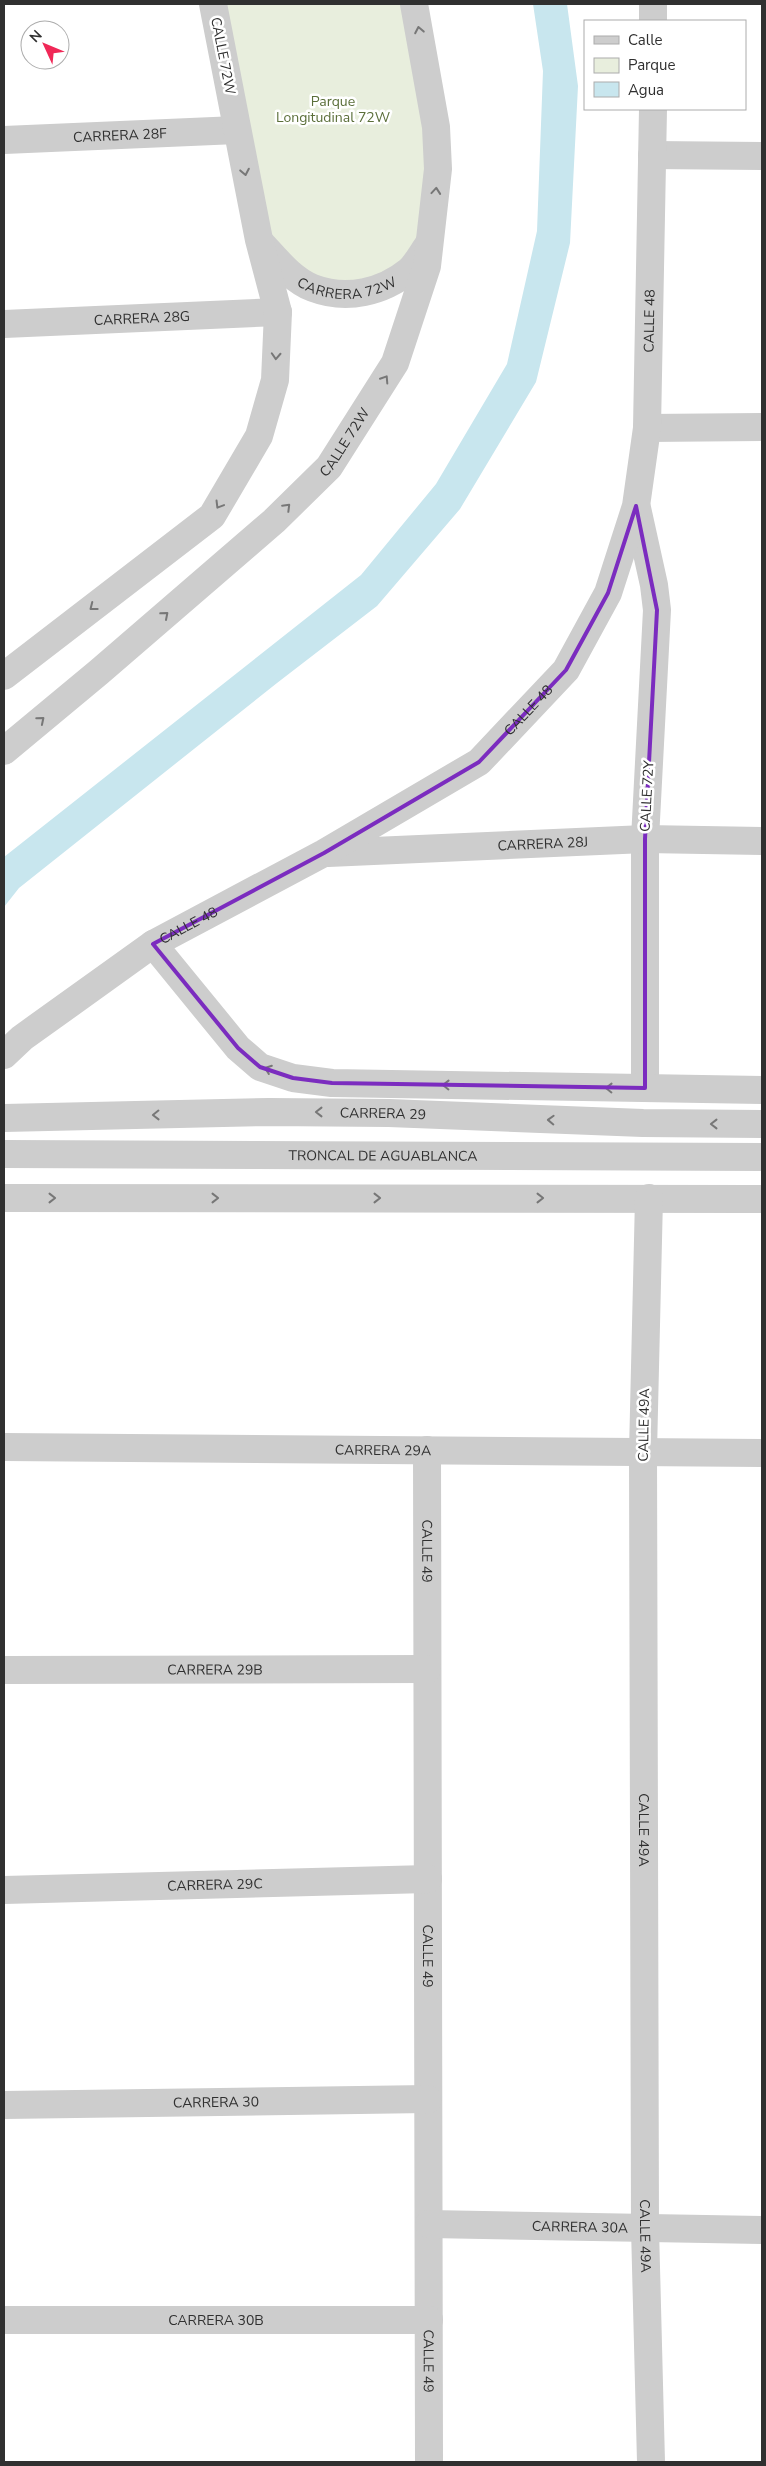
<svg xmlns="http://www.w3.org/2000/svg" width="766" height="2466" font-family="'Nunito Sans',sans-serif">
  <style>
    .green { fill: #e8eedd }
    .water { fill: #c8e6ee }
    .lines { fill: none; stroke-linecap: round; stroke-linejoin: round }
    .minor { stroke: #cdcdcd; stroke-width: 28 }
    .oneway { stroke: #777 }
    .marked { fill: none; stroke: #7b2cbf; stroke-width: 4; stroke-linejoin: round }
    .labels { text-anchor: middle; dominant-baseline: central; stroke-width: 5; stroke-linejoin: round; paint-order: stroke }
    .street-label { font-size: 14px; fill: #303030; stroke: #fff }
    .park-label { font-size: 14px; fill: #5b6f3a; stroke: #fff }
  </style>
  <rect width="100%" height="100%" fill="#fff"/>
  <path class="green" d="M 213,4 L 414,4 L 436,127 L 412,269 L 347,295 L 259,240 Z"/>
  <path class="water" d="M 533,4 L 567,4 L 578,86 L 570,243 L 536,382 L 460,509 L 377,606 L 277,683 L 19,888 L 4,907 L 4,857 L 361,575 L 436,484 L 507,364 L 537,231 L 543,71 Z"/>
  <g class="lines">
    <g class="minor">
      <path d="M 653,21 L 653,4"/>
      <path id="s1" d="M 4,140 L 237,130"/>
      <path d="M 652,155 L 762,156"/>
      <path id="s2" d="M 261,243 C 276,259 292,280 313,288 C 347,301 383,292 410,270 C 417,263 423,252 428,245"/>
      <path id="s3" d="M 4,324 L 278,312"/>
      <path d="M 647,428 L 762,427"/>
      <path d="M 637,508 L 654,585 L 657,610 L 645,839 L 645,1088"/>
      <path d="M 4,676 L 212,516 L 259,436 L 275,380 L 278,312 L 259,240 L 213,4"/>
      <path id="s4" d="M 4,751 L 99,672 L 274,521 L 329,467 L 395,363 L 427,266 L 438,169 L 436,127 L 414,4"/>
      <path id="s5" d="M 328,853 L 645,839 L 762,841"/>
      <path d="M 153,944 L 238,1048 L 260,1067 L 293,1078 L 332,1083 L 762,1090"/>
      <path id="s6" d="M 4,1055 L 22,1038 L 153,944 L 324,853 L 479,762 L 566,670 L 608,593 L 636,506 L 647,428 L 653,109"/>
      <path id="s7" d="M 4,1118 L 269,1112 L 389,1113 L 643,1123 L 762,1124"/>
      <path id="s8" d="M 4,1154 L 762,1157"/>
      <path d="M 4,1198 L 762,1199"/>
      <path id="s9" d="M 649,1198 L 643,1452 L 645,2228 L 651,2462"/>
      <path id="s10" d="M 4,1447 L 762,1453"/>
      <path id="s11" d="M 427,1450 L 429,2462"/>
      <path id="s12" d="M 4,1670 L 427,1669"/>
      <path id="s13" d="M 4,1890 L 428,1879"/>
      <path id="s14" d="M 4,2105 L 428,2099"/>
      <path id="s15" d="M 429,2224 L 762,2230"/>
      <path id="s16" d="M 4,2320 L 429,2320"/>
    </g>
  </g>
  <defs><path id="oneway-chevron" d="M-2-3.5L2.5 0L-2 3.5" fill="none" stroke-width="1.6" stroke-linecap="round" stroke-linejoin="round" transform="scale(1.25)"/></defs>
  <g class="oneway">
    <use href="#oneway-chevron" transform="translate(419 30) rotate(-101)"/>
    <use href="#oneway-chevron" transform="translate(245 172) rotate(79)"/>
    <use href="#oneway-chevron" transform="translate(436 191) rotate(-85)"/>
    <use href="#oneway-chevron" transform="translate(276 356) rotate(93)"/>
    <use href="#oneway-chevron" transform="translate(385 379) rotate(-57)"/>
    <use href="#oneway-chevron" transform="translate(219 505) rotate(121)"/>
    <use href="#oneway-chevron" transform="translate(287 507) rotate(-45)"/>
    <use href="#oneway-chevron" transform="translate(93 607) rotate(142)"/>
    <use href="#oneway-chevron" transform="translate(165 615) rotate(-41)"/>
    <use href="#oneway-chevron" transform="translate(41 720) rotate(-40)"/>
    <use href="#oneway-chevron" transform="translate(268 1069) rotate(-160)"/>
    <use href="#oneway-chevron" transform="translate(446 1085) rotate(-179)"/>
    <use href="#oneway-chevron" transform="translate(609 1088) rotate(-179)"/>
    <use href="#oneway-chevron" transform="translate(319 1112) rotate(-180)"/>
    <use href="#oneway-chevron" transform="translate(156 1115) rotate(179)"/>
    <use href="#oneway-chevron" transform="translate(551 1120) rotate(-178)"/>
    <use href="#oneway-chevron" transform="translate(714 1124) rotate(-180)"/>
    <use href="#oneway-chevron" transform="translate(52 1198)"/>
    <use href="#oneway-chevron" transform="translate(215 1198)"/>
    <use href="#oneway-chevron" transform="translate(377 1198)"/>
    <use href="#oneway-chevron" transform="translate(540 1198)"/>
  </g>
  <path class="marked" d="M 636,506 L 657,610 L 645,839 L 645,1088 L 332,1083 L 293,1078 L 260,1067 L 238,1048 L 153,944 L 324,853 L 479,762 L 566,670 L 608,593 Z"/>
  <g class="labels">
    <g class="street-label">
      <text transform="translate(223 56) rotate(79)">CALLE 72W</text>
      <text stroke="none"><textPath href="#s1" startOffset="116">CARRERA 28F</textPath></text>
      <text stroke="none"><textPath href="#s2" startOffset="104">CARRERA 72W</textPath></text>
      <text stroke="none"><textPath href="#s3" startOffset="138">CARRERA 28G</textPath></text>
      <text stroke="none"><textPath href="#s6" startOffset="1051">CALLE 48</textPath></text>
      <text stroke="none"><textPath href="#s4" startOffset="461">CALLE 72W</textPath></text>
      <text stroke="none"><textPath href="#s6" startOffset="631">CALLE 48</textPath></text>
      <text transform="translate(647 796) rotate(-87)">CALLE 72Y</text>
      <text stroke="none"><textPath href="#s5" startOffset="215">CARRERA 28J</textPath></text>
      <text stroke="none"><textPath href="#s6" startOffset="226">CALLE 48</textPath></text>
      <text stroke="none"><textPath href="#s7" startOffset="379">CARRERA 29</textPath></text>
      <text stroke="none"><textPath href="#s8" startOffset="379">TRONCAL DE AGUABLANCA</textPath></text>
      <text transform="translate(644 1425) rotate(-89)">CALLE 49A</text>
      <text stroke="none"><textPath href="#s10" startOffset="379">CARRERA 29A</textPath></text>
      <text stroke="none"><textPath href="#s11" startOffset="101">CALLE 49</textPath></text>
      <text stroke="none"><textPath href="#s12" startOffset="211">CARRERA 29B</textPath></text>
      <text stroke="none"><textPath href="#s9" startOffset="632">CALLE 49A</textPath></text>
      <text stroke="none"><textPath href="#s13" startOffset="211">CARRERA 29C</textPath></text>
      <text stroke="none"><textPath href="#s11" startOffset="506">CALLE 49</textPath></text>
      <text stroke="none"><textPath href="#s14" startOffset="212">CARRERA 30</textPath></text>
      <text stroke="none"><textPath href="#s15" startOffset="151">CARRERA 30A</textPath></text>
      <text stroke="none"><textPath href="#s9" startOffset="1038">CALLE 49A</textPath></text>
      <text stroke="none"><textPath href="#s16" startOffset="212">CARRERA 30B</textPath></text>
      <text stroke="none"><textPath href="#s11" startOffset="911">CALLE 49</textPath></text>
    </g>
    <g class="park-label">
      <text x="333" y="101">Parque<tspan x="333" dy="16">Longitudinal 72W</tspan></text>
    </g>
  </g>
  <rect width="766" height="2466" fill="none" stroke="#303030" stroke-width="10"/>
  <rect x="584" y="20" width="162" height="90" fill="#ffffff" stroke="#acacac"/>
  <rect x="594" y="36" width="25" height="8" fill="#cdcdcd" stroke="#acacac"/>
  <text x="628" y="45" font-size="15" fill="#303030">Calle</text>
  <rect x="594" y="58" width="25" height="15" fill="#e8eedd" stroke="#acacac"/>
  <text x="628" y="70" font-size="15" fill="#303030">Parque</text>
  <rect x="594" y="82" width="25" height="15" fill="#c8e6ee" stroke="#acacac"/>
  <text x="628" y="95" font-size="15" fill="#303030">Agua</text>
  <g transform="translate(45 45) rotate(314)"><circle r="24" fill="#ffffff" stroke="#acacac"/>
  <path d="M0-4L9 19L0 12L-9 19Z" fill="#f02857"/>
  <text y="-8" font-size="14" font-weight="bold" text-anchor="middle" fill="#303030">N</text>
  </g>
</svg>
